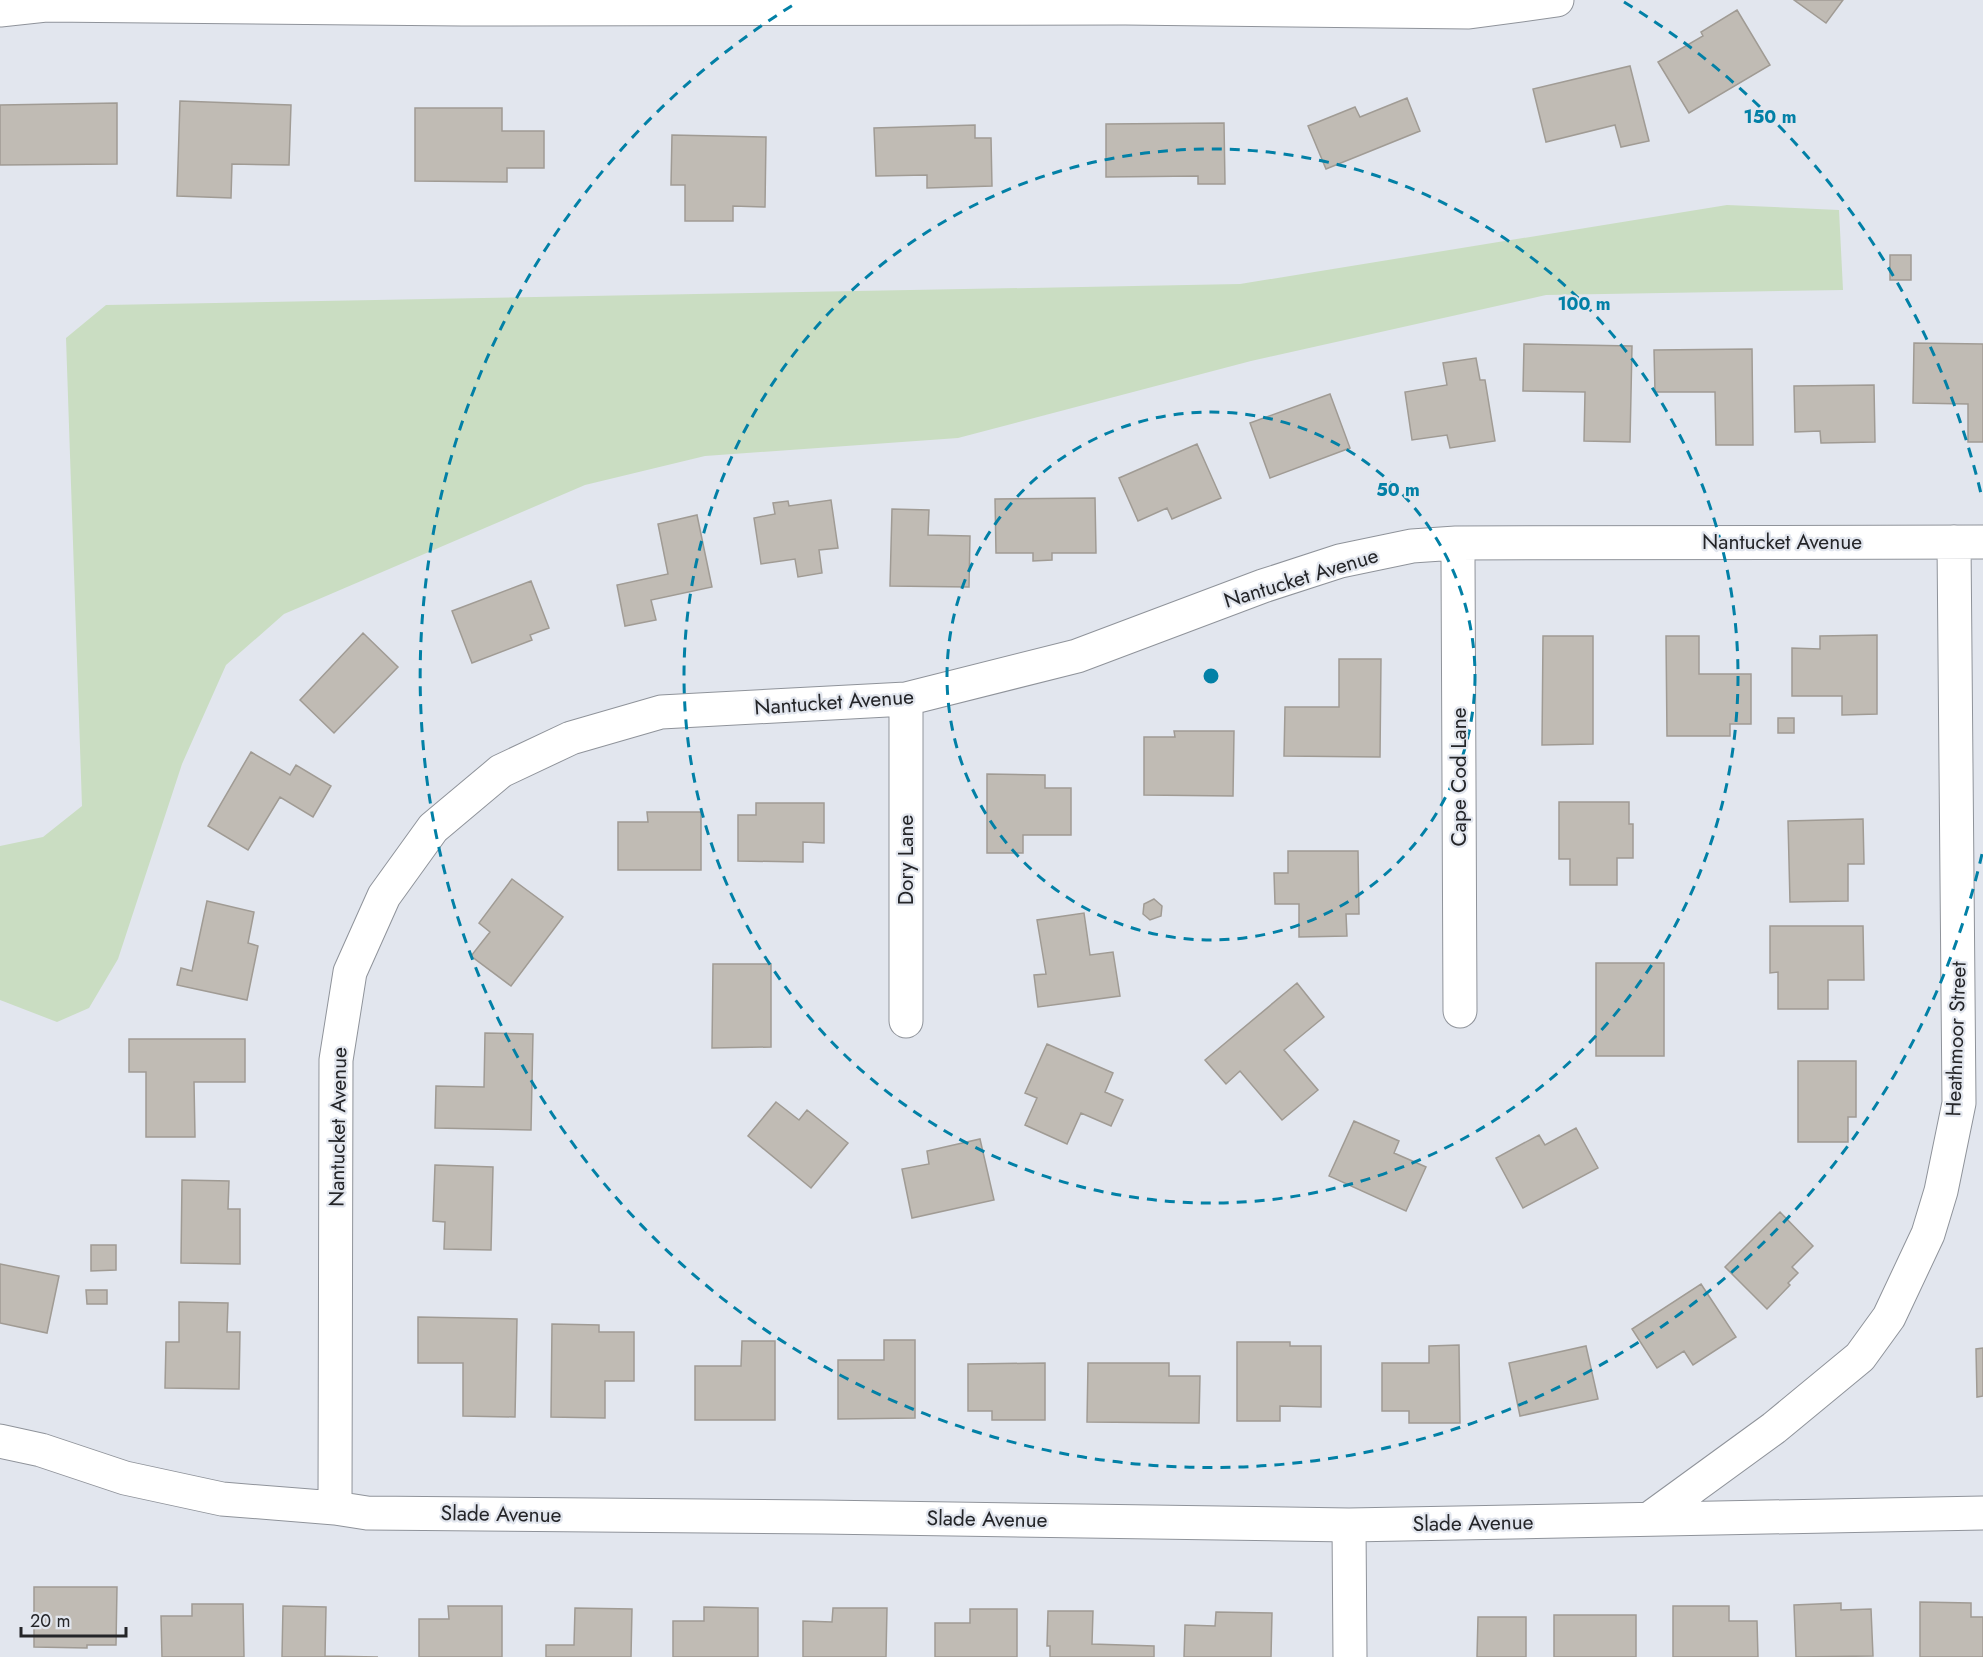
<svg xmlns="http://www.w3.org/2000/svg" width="1983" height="1657" font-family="Jost,sans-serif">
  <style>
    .green { fill: #caddc2 }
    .building { fill: #c0bbb4; stroke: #a09b94; stroke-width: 1.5 }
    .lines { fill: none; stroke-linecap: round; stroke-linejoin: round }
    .street-casing { stroke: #8f939a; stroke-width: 35 }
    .street { stroke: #fff; stroke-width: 33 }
    .ring { fill: none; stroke: #0280a6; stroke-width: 3; stroke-dasharray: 10 8 }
    .labels { text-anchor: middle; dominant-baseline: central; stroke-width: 4.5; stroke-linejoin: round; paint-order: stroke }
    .street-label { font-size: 21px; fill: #242528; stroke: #e2e6ee }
    .centre { fill: #0280a6; stroke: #e2e6ee; stroke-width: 3 }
    .ring-label { font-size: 18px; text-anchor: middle; font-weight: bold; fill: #0280a6; stroke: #e2e6ee; stroke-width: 4.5; stroke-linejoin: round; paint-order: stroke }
  </style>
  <rect width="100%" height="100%" fill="#e2e6ee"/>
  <path class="green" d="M 1727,205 L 1839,210 L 1843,290 L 1546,295 L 1251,361 L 958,438 L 705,456 L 585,485 L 284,614 L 226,665 L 182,764 L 118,959 L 89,1008 L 57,1022 L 0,1000 L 0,846 L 43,837 L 82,806 L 66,338 L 106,305 L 1240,284 Z"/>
  <path class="building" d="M 1794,0 L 1843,0 L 1826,23 Z
    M 1737,10 L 1770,65 L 1689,113 L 1658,62 L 1703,36 L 1701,32 Z
    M 1630,66 L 1649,141 L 1621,147 L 1615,125 L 1546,142 L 1533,89 Z
    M 1407,98 L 1420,131 L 1326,169 L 1308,126 L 1355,107 L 1360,117 Z
    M 180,101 L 291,105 L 289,165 L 232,164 L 231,198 L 177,196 Z
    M 117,103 L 117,164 L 0,165 L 0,105 Z
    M 415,108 L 502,108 L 502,131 L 544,131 L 544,168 L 507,168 L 507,182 L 415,181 Z
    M 1224,123 L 1225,184 L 1198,184 L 1198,176 L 1106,177 L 1106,124 Z
    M 975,125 L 975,138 L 991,138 L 992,186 L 927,188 L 927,175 L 876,176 L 874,128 Z
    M 672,135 L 766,137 L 765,207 L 733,206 L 733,221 L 685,221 L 685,185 L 671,185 Z
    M 1890,255 L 1911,255 L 1911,280 L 1890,280 Z
    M 1914,343 L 1983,344 L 1983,442 L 1968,442 L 1968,404 L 1913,403 Z
    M 1524,344 L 1632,346 L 1630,442 L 1584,441 L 1585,392 L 1523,391 Z
    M 1752,349 L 1753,445 L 1716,445 L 1715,392 L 1655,392 L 1654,350 Z
    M 1476,358 L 1480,380 L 1485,380 L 1495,441 L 1450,448 L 1447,435 L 1412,440 L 1405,392 L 1447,385 L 1443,363 Z
    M 1874,385 L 1875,442 L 1821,443 L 1820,431 L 1795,432 L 1794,386 Z
    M 1330,394 L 1350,448 L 1270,478 L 1250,423 Z
    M 1197,444 L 1221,498 L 1172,519 L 1167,508 L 1138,521 L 1119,478 Z
    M 1095,498 L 1096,553 L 1052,553 L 1052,560 L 1033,561 L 1033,553 L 996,553 L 995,499 Z
    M 831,500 L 838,548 L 819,550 L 822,573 L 798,577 L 795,559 L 761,564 L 754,518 L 775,514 L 773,503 L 788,501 L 789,506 Z
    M 892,509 L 929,510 L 928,535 L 970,536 L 969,587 L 890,586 Z
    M 697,515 L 712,587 L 651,600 L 656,620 L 625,626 L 617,585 L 668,574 L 658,524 Z
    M 531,581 L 549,628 L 530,635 L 532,640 L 472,663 L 452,611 Z
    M 363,633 L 398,667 L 334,733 L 300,700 Z
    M 1877,635 L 1877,714 L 1842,715 L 1842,696 L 1792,696 L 1792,648 L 1820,649 L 1820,636 Z
    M 1543,636 L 1593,636 L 1593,744 L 1542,745 Z
    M 1666,636 L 1699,636 L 1699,674 L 1751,674 L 1751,724 L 1730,724 L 1730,736 L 1667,736 Z
    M 1339,659 L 1381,659 L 1380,757 L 1284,756 L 1285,707 L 1339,707 Z
    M 1778,718 L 1794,718 L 1794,733 L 1778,733 Z
    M 1174,731 L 1234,731 L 1233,796 L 1144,795 L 1144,737 L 1175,737 Z
    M 251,752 L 290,775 L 296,765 L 331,786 L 313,817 L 280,797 L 248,850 L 208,826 Z
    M 987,774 L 1045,775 L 1045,788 L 1071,788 L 1071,835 L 1023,835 L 1023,853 L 987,853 Z
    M 1559,802 L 1629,802 L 1629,824 L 1633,824 L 1633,858 L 1617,858 L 1617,885 L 1570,885 L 1570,859 L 1559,859 Z
    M 756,803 L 824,803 L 824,843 L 803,842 L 803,862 L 738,861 L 738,815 L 756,815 Z
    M 647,812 L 701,812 L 701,870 L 618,870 L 618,822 L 648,822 Z
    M 1863,819 L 1864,864 L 1848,864 L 1848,901 L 1790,902 L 1788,821 Z
    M 1288,851 L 1358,851 L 1359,914 L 1346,914 L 1347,936 L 1299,937 L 1299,904 L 1275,904 L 1274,873 L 1288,873 Z
    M 512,879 L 563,917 L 511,986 L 471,956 L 490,932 L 479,923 Z
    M 1154,899 L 1162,906 L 1161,916 L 1150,920 L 1143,914 L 1144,904 Z
    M 207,901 L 254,912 L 248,943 L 258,946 L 247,1000 L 177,985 L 181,968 L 192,971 Z
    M 1084,913 L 1090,955 L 1113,952 L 1120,996 L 1038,1007 L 1034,975 L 1046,974 L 1037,920 Z
    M 1770,926 L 1863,926 L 1864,980 L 1828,980 L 1828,1009 L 1778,1009 L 1778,972 L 1770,973 Z
    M 1596,963 L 1664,963 L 1664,1056 L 1596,1056 Z
    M 713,964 L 771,964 L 771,1047 L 712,1048 Z
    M 1297,983 L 1324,1017 L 1284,1050 L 1318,1090 L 1282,1120 L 1240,1071 L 1226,1084 L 1205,1060 Z
    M 485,1033 L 533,1034 L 531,1130 L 435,1128 L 436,1086 L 484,1087 Z
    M 129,1039 L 245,1039 L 245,1082 L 194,1082 L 195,1137 L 146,1137 L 146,1072 L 129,1072 Z
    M 1047,1044 L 1113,1073 L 1105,1092 L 1123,1100 L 1111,1126 L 1081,1113 L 1067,1144 L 1025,1125 L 1037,1098 L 1025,1093 Z
    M 1798,1061 L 1856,1061 L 1856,1117 L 1848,1117 L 1848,1142 L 1798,1142 Z
    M 776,1102 L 799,1120 L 807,1110 L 848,1143 L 811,1188 L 748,1136 Z
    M 1354,1121 L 1399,1141 L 1394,1153 L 1426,1167 L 1406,1211 L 1329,1176 Z
    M 1576,1128 L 1598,1168 L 1523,1208 L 1496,1158 L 1539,1135 L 1545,1145 Z
    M 980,1139 L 994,1200 L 912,1218 L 902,1169 L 929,1164 L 927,1151 Z
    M 435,1165 L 493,1167 L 491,1250 L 444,1249 L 445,1222 L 433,1221 Z
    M 182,1180 L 229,1181 L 228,1209 L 240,1209 L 240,1264 L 181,1263 Z
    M 1780,1212 L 1813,1246 L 1792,1267 L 1798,1273 L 1788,1283 L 1790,1285 L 1767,1309 L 1725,1267 Z
    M 91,1245 L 116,1245 L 116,1270 L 91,1271 Z
    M 0,1264 L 59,1276 L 47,1333 L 0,1323 Z
    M 1701,1284 L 1736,1337 L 1693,1365 L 1684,1351 L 1657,1368 L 1632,1329 Z
    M 86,1290 L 107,1290 L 107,1304 L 87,1304 Z
    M 179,1302 L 228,1303 L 227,1332 L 240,1332 L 239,1389 L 165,1388 L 166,1342 L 179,1342 Z
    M 418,1317 L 517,1319 L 515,1417 L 463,1416 L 463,1363 L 418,1363 Z
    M 552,1324 L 599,1325 L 599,1332 L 634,1332 L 634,1381 L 605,1381 L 605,1418 L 551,1417 Z
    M 884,1340 L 915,1340 L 915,1418 L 838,1419 L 838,1360 L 884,1360 Z
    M 742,1341 L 775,1341 L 775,1420 L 695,1420 L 695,1366 L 741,1366 Z
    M 1237,1342 L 1290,1342 L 1290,1346 L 1321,1346 L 1321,1407 L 1280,1406 L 1280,1421 L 1237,1421 Z
    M 1459,1345 L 1460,1423 L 1409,1423 L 1409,1411 L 1382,1411 L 1382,1363 L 1429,1363 L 1429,1346 Z
    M 1586,1346 L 1598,1399 L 1520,1416 L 1509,1363 Z
    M 1983,1348 L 1983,1396 L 1977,1397 L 1976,1349 Z
    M 1045,1363 L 1045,1420 L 992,1420 L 992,1411 L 968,1411 L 968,1364 Z
    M 1088,1363 L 1169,1363 L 1169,1376 L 1200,1376 L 1199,1423 L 1087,1422 Z
    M 34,1587 L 117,1587 L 116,1645 L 87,1645 L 87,1648 L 34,1647 Z
    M 1920,1602 L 1971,1603 L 1971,1617 L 1983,1617 L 1983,1657 L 1920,1657 Z
    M 1841,1603 L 1841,1610 L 1871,1609 L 1873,1656 L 1796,1657 L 1794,1605 Z
    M 192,1604 L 243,1604 L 244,1657 L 162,1657 L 161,1616 L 192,1616 Z
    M 283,1606 L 326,1607 L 325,1656 L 378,1657 L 282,1657 Z
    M 448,1606 L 502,1606 L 502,1657 L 419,1657 L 419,1619 L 449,1619 Z
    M 1673,1606 L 1729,1606 L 1729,1621 L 1757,1621 L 1758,1657 L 1673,1657 Z
    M 704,1607 L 758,1608 L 758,1657 L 673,1657 L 673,1621 L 704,1621 Z
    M 575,1608 L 632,1609 L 631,1657 L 546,1657 L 546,1645 L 574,1645 Z
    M 833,1608 L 887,1608 L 886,1657 L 803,1657 L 803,1621 L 832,1622 Z
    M 970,1609 L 1017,1609 L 1017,1657 L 935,1657 L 935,1623 L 970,1623 Z
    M 1048,1611 L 1093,1611 L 1092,1644 L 1154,1646 L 1154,1657 L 1050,1657 L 1050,1646 L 1047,1646 Z
    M 1216,1612 L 1272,1613 L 1271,1657 L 1184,1657 L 1185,1625 L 1215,1626 Z
    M 1554,1615 L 1636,1615 L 1636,1657 L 1554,1657 Z
    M 1478,1617 L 1526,1617 L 1526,1657 L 1477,1657 Z"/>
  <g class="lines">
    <defs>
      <path id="street" d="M 0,10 L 46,5 L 462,9 L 1125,8 L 1469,12 L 1557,0
        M 1456,543 L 1458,557 L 1460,1011
        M 906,1021 L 906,699
        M 0,1441 L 41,1450 L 125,1478 L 222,1499 L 335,1508 L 367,1513 L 822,1517 L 1349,1525 L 1983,1513
        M 335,1508 L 336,1060 L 350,972 L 384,896 L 433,828 L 501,771 L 571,738 L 661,712 L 906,699 L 1077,656 L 1263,586 L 1340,561 L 1412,546 L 1456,543 L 1983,542
        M 1649,1519 L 1774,1428 L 1860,1357 L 1889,1317 L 1928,1234 L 1941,1191 L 1959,1103 L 1954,542
        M 1349,1525 L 1350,1657"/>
    </defs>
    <use href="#street" class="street-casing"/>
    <use href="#street" class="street"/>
  </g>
  <g class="ring">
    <circle cx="1211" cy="676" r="264"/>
    <circle cx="1211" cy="676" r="527"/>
    <path d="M1982 854A791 791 0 1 1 798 2M1624 2A791 791 0 0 1 1982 498"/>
  </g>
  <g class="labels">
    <g class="street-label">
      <text x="1782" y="542">Nantucket Avenue</text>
      <text transform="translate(1301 578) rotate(-17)">Nantucket Avenue</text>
      <text transform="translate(834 702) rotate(-4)">Nantucket Avenue</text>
      <text transform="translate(1459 777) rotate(-90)">Cape Cod Lane</text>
      <text transform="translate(906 860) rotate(-90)">Dory Lane</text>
      <text transform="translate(1956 1039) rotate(-88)">Heathmoor Street</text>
      <text transform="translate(338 1127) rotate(-89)">Nantucket Avenue</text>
      <text transform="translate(501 1514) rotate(1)">Slade Avenue</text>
      <text transform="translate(987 1519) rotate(1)">Slade Avenue</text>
      <text transform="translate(1473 1523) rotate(-1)">Slade Avenue</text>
    </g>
  </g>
  <circle cx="1211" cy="676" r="9" class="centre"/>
  <g class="ring-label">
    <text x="1770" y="123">150 m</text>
    <text x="1584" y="310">100 m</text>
    <text x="1398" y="496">50 m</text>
  </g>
  <path d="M21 1627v9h105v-9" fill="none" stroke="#242528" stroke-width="3"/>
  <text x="30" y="1627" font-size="18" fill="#242528" stroke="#e2e6ee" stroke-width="4.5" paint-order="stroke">20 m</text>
</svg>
